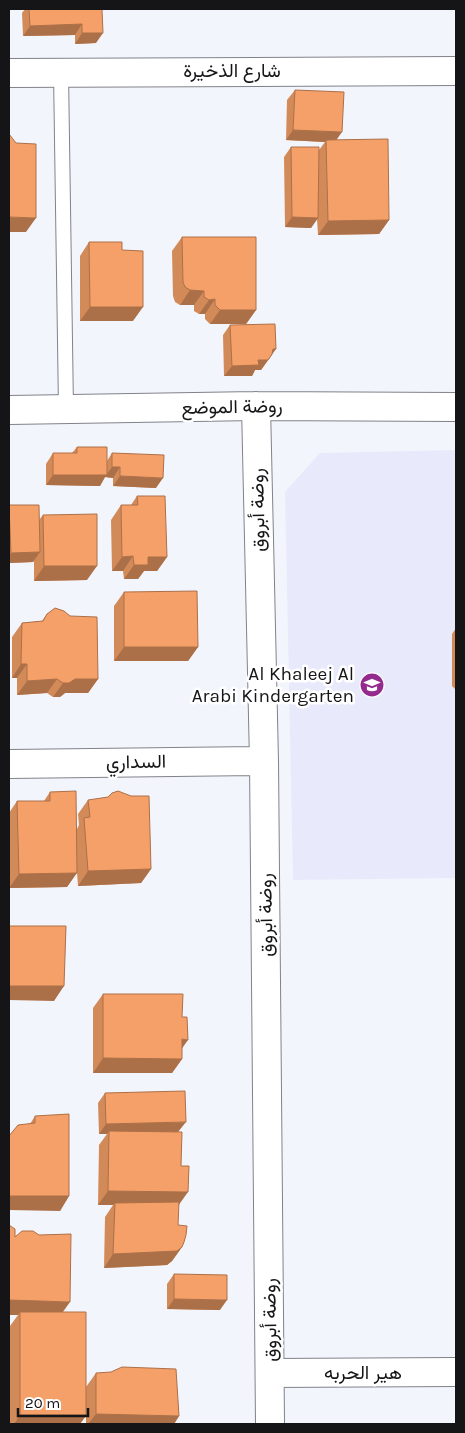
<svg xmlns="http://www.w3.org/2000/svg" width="465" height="1433" font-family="Karla,Vazirmatn,sans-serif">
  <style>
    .built { fill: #e8eafb }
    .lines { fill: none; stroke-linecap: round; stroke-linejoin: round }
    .service-casing { stroke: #81828a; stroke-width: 16 }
    .minor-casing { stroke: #81828a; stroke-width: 30 }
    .service { stroke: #fff; stroke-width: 14 }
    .minor { stroke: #fff; stroke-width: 28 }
    .wall { fill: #d38a59 }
    .shaded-wall { fill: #ac7049 }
    .building { fill: #f5a068; stroke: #ac7049 }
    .labels { text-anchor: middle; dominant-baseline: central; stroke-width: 5; stroke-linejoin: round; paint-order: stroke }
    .street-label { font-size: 19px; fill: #151518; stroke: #fff }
    .poi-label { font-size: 19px; fill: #151518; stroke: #fff; text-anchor: end }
  </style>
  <rect width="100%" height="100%" fill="#f3f5fd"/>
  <path class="built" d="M 456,450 L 456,878 L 293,880 L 285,492 L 320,453 Z"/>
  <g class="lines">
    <defs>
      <path id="service" d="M 61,72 L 66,409"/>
      <path id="minor" d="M 9,73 L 456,71
        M 256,406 L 264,761 L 270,1424
        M 9,410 L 256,406 L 456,407
        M 9,764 L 264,761
        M 270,1373 L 456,1372"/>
    </defs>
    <use href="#service" class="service-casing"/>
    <use href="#minor" class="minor-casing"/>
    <use href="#service" class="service"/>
    <use href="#minor" class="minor"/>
  </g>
  <path class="wall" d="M 25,9 L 102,9 L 96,43 L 75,44 L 75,35 L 23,36 L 22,13 Z
    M 295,90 L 337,140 L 389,220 L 379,234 L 318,235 L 317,219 L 311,228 L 285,227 L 284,157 L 291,147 L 319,150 L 325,142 L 286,140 L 287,100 Z
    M 182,237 L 256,310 L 246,324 L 210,324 L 205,319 L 205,314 L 199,314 L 194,311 L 194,305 L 180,305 L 175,302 L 173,296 L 172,251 Z
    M 89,242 L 122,250 L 133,321 L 80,321 L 80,256 Z
    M 230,325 L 269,359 L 261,370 L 255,370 L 252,376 L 224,376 L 223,335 Z
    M 77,447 L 107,461 L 112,453 L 156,488 L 113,486 L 113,478 L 105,477 L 100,486 L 46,485 L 46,464 L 53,453 L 72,453 Z
    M 137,496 L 167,557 L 157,571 L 144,571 L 138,579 L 124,579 L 123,571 L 112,571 L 111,520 L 121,505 L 131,505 Z
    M 9,505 L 39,520 L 43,515 L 87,580 L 34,581 L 34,561 L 33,562 L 9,563 Z
    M 124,592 L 198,647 L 188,661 L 114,661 L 114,606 Z
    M 47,614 L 98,679 L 88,693 L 65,693 L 60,697 L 53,697 L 47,693 L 17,695 L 17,678 L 12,678 L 12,637 L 22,623 L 42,621 Z
    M 456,628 L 456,690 L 452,686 L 452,634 Z
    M 50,792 L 77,829 L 79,825 L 78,814 L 88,800 L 151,869 L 141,883 L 78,886 L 77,872 L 67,887 L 9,888 L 9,813 L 17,801 L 44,801 Z
    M 103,994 L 182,1047 L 182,1059 L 172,1073 L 93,1073 L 93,1008 Z
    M 105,1093 L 178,1132 L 178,1225 L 182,1247 L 172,1261 L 167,1265 L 104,1268 L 105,1217 L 113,1205 L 98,1205 L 99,1145 L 107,1134 L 99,1134 L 98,1103 Z
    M 35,1116 L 69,1196 L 60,1211 L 30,1124 Z
    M 9,1225 L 15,1237 L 62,1312 L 86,1387 L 96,1373 L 179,1416 L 174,1424 L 86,1424 L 86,1416 L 80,1424 L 10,1424 L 10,1326 L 18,1315 L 9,1315 Z
    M 174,1274 L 220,1310 L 167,1309 L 167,1284 Z"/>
  <path class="shaded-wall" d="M 82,24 L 75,35 L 23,36 L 30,26 Z
    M 82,33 L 103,33 L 96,43 L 75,44 Z
    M 293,130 L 342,132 L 335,142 L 326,140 L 325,142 L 286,140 Z
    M 9,217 L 36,218 L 26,232 L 9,232 Z
    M 292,217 L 318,218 L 311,228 L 285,227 Z
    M 389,220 L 379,234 L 318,235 L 328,221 Z
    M 190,290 L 204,291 L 194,305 L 180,305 Z
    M 215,299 L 205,314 L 199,314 L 209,300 Z
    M 90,307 L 143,307 L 133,321 L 80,321 Z
    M 220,310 L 256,310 L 246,324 L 210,324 Z
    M 273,349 L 276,349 L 269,359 L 266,359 Z
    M 258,360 L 268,360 L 261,370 L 255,370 L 252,376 L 224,376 L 232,366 Z
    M 112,467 L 120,467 L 113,478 L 105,477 L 100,486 L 46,485 L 53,475 L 106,475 Z
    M 120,476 L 163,478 L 156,488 L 113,486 Z
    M 40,552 L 33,562 L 9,563 L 9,556 L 11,553 Z
    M 133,556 L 123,571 L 112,571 L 122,557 Z
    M 148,557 L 167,557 L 157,571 L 144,571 L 138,579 L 124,579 L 134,565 Z
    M 44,566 L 97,566 L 87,580 L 34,581 Z
    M 124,647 L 198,647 L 188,661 L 114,661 Z
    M 21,664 L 27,664 L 17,678 L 12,678 Z
    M 57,679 L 47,693 L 17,695 L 27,681 Z
    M 75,679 L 98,679 L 88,693 L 65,693 L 60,697 L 53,697 L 63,683 Z
    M 151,869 L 141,883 L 78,886 L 88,871 Z
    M 77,873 L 67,887 L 9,888 L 19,874 Z
    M 9,986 L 64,986 L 54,1001 L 9,1000 Z
    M 182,1039 L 188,1040 L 178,1054 Z
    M 103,1058 L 182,1059 L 172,1073 L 93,1073 Z
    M 186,1122 L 178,1132 L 109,1131 L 107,1134 L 99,1134 L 106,1124 Z
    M 108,1191 L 188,1192 L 178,1206 L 115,1203 L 113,1205 L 98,1205 Z
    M 9,1196 L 69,1196 L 60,1211 L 9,1210 Z
    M 182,1247 L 172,1261 L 167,1265 L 104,1268 L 113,1254 Z
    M 174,1299 L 227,1300 L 220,1310 L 167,1309 Z
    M 9,1300 L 70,1302 L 60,1316 L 20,1312 L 18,1315 L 9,1315 Z
    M 96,1414 L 179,1416 L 174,1424 L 88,1424 Z
    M 20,1415 L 86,1415 L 80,1424 L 14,1424 Z"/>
  <path class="building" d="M 29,9 L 102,9 L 103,33 L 82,33 L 82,24 L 30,26 Z
    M 295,90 L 344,92 L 342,132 L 293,130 Z
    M 9,134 L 16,143 L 36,144 L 36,218 L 9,217 Z
    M 388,139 L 389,220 L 328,221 L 326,140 Z
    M 291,147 L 319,147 L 318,218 L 292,217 Z
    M 182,237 L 256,237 L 256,310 L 220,310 L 215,305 L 215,299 L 209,300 L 204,297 L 204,291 L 190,290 L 185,287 L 183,282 Z
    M 89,242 L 122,242 L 122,250 L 143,251 L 143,307 L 90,307 Z
    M 275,324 L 276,349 L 273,349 L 272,354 L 268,360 L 258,360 L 259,365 L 232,366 L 230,325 Z
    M 77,447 L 107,447 L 107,475 L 53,475 L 53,453 L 77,453 Z
    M 112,453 L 164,455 L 163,478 L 120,476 L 120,467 L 112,467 Z
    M 137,496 L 165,496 L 167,557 L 148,557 L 148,565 L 134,565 L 133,556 L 122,557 L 121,505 L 138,505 Z
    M 9,505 L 39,505 L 40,552 L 11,553 Z
    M 97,514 L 97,566 L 44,566 L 43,515 Z
    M 197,591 L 198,647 L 124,647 L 124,592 Z
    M 55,608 L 64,611 L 70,616 L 97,617 L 98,679 L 75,679 L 69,683 L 63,683 L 57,679 L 27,681 L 27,664 L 21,664 L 22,623 L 43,621 L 47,614 Z
    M 76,791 L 77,873 L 19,874 L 17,801 L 50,801 L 50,792 Z
    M 118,791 L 131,796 L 149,796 L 151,869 L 88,871 L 84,818 L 90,817 L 88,800 L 108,797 L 112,793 Z
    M 9,926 L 66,926 L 64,986 L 9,986 Z
    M 103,994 L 183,994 L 182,1017 L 187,1017 L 188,1040 L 182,1039 L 182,1059 L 103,1058 Z
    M 185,1091 L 186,1122 L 106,1124 L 105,1093 Z
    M 69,1114 L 69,1196 L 9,1196 L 9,1136 L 18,1125 L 35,1123 L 35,1116 Z
    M 109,1131 L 182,1132 L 181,1166 L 189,1166 L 188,1192 L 108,1191 Z
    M 179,1202 L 178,1225 L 187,1226 L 186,1235 L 184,1242 L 182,1247 L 177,1251 L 113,1254 L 115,1203 Z
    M 9,1225 L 15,1229 L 15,1237 L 22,1231 L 33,1231 L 39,1235 L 71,1234 L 70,1302 L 9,1300 Z
    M 174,1274 L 227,1275 L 227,1300 L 174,1299 Z
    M 20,1312 L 86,1312 L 86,1415 L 20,1415 Z
    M 122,1367 L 176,1369 L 179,1416 L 96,1414 L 96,1373 L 111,1372 Z"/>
  <defs>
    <symbol id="school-disc" viewBox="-11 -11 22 22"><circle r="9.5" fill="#942a8d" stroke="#fff"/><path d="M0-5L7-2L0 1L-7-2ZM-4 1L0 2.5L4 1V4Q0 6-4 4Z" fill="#fff"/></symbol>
  </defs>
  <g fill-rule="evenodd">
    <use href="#school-disc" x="358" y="671" width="28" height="28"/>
  </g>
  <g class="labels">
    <g class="street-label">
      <text x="232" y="71">شارع الذخيرة</text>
      <text transform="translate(232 407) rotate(-1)">روضة الموضع</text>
      <text transform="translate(258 510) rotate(-91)">روضة أبروق</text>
      <text transform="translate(136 762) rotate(-1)">السداري</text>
      <text transform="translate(266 915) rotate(-91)">روضة أبروق</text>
      <text transform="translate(270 1320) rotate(-91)">روضة أبروق</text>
      <text x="363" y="1373">هير الحربه</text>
    </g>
    <g class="poi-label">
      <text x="354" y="674">Al Khaleej Al<tspan x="354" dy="22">Arabi Kindergarten</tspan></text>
    </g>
  </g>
  <rect width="465" height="1433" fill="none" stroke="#151518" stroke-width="20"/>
  <path d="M18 1408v8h70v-8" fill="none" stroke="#151518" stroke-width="2.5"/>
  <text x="25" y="1408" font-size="15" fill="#151518" stroke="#ffffff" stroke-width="4" paint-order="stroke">20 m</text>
</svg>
